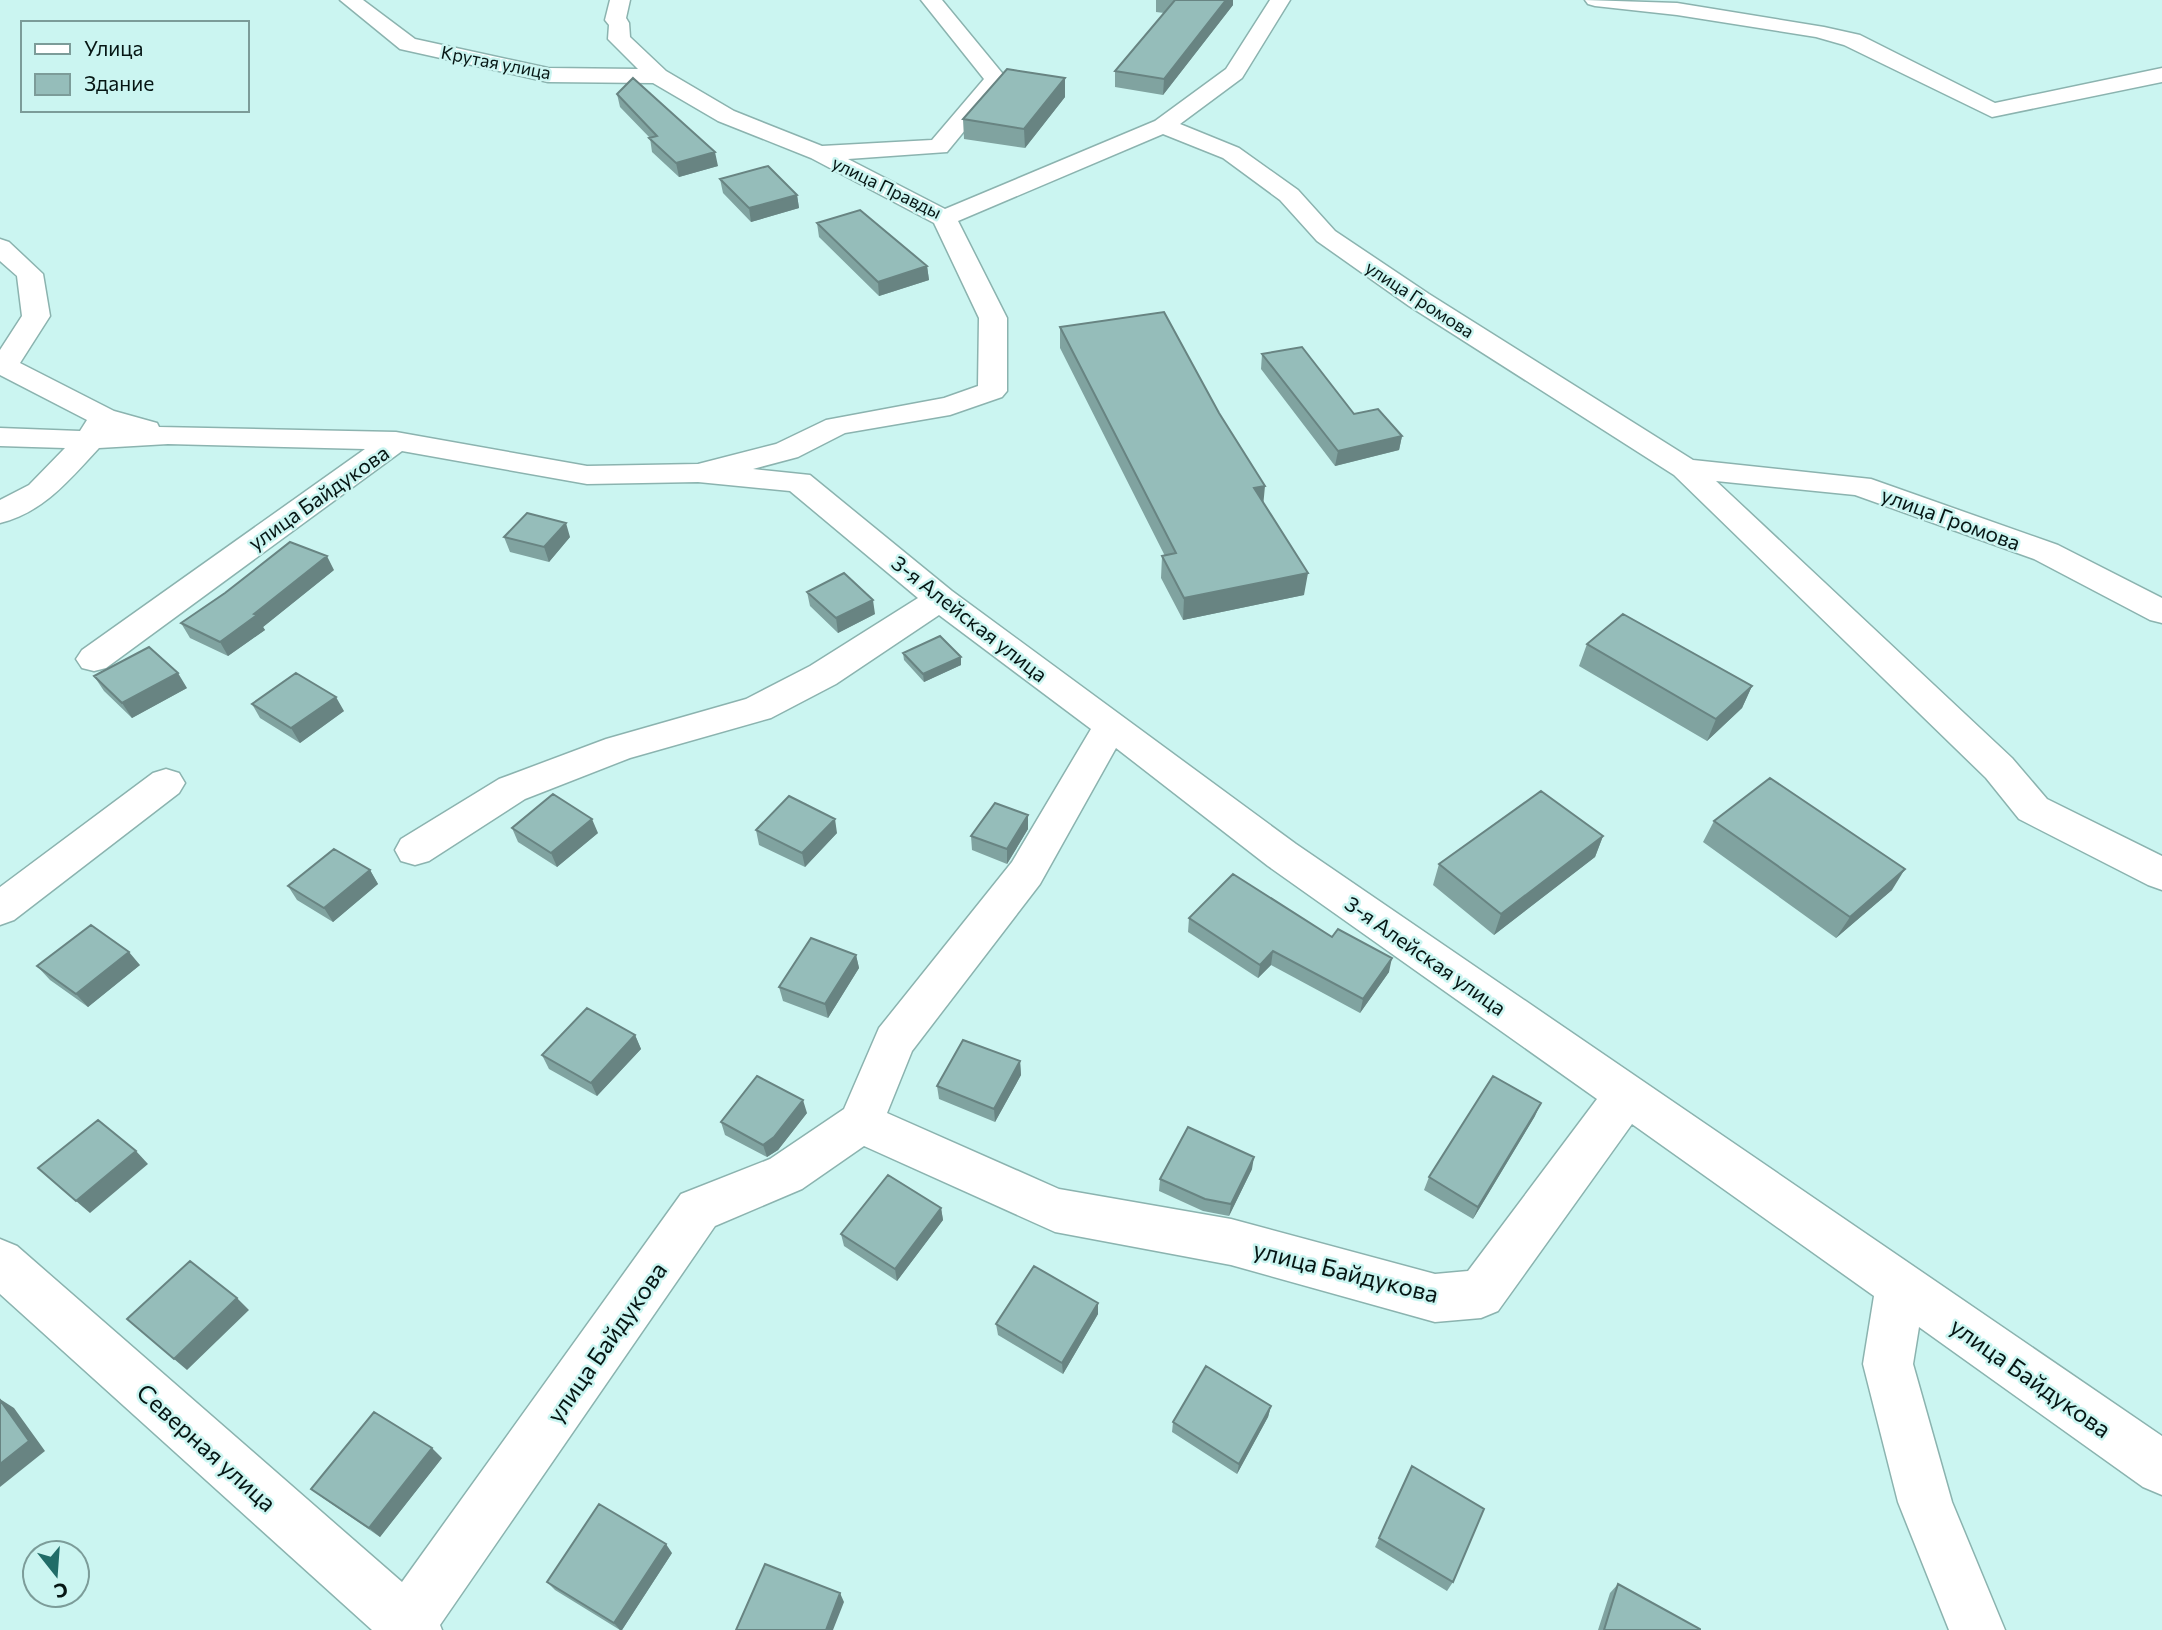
<svg xmlns="http://www.w3.org/2000/svg" width="2162" height="1630" font-family="Commissioner,sans-serif">
  <style>
    .lines { fill: none; stroke-linecap: round; stroke-linejoin: round }
    .minor-casing { stroke: #8bb3af; stroke-width: 3 }
    .minor { fill: #fff; fill-rule: evenodd }
    .wall { fill: #80a3a0 }
    .shaded-wall { fill: #688482 }
    .building { fill: #95bdba; stroke: #688482; stroke-width: 2 }
    .labels { text-anchor: middle; dominant-baseline: central; stroke-width: 5; stroke-linejoin: round; paint-order: stroke }
    .far-street-label { font-size: 18px; fill: #061614; stroke: #cbf5f1 }
    .street-label { font-size: 21px; fill: #061614; stroke: #cbf5f1 }
    .near-street-label { font-size: 24px; fill: #061614; stroke: #cbf5f1 }
  </style>
  <rect width="100%" height="100%" fill="#cbf5f1"/>
  <g class="lines">
    <defs>
      <path id="minor" d="M 340,0 L 363,0 L 415,39 L 548,68 L 638,69 L 608,39 L 609,25 L 605,20 L 610,0 L 630,0 L 626,18 L 629,23 L 630,37 L 666,71 L 734,111 L 822,146 L 932,140 L 984,79 L 921,0 L 942,0 L 1007,79 L 947,152 L 848,159 L 945,209 L 1155,121 L 1226,69 L 1270,0 L 1290,0 L 1242,78 L 1180,124 L 1239,148 L 1298,190 L 1335,231 L 1429,294 L 1693,460 L 1871,479 L 2058,545 L 2162,598 L 2162,623 L 2150,620 L 2034,559 L 1855,495 L 1716,481 L 2012,758 L 2047,799 L 2162,856 L 2162,890 L 2148,885 L 2019,819 L 1986,778 L 1674,475 L 1409,306 L 1317,241 L 1280,200 L 1223,158 L 1163,134 L 958,221 L 1007,318 L 1007,391 L 1002,397 L 950,415 L 845,433 L 798,457 L 753,469 L 810,475 L 952,591 L 1296,844 L 2162,1436 L 2162,1495 L 2143,1487 L 1919,1327 L 1913,1364 L 1952,1502 L 2005,1630 L 1949,1630 L 1898,1502 L 1863,1364 L 1874,1296 L 1632,1124 L 1498,1311 L 1481,1318 L 1435,1322 L 1231,1265 L 1055,1232 L 864,1146 L 802,1189 L 715,1226 L 440,1625 L 442,1630 L 372,1630 L 0,1294 L 0,1239 L 17,1246 L 402,1582 L 681,1194 L 770,1159 L 844,1109 L 879,1028 L 1012,862 L 1091,729 L 939,615 L 836,684 L 771,718 L 630,758 L 525,799 L 429,861 L 415,865 L 401,861 L 395,850 L 401,839 L 499,779 L 606,739 L 746,699 L 810,666 L 918,598 L 790,491 L 698,482 L 587,484 L 402,451 L 106,668 L 94,671 L 82,668 L 76,659 L 82,650 L 365,449 L 168,444 L 99,448 C 69,480 44,512 0,523 L 0,500 L 29,485 L 65,448 L 0,446 L 0,428 L 80,431 L 87,420 L 0,375 L 0,350 L 22,316 L 17,276 L 0,261 L 0,239 L 9,242 L 43,274 L 50,316 L 20,363 L 114,411 L 157,423 L 159,427 L 396,432 L 587,466 L 698,464 L 776,444 L 826,420 L 944,398 L 978,386 L 979,318 L 934,223 L 811,158 L 718,121 L 653,83 L 548,82 L 400,49 ZM 1116,748 L 1268,866 L 1597,1099 L 1468,1271 L 1435,1274 L 1231,1219 L 1059,1189 L 887,1113 L 912,1051 L 1040,884 Z
        M 1585,0 L 1677,3 L 1824,27 L 1860,35 L 1995,103 L 2162,68 L 2162,82 L 1992,117 L 1844,45 L 1816,37 L 1677,15 L 1595,6 L 1588,4 Z
        M 166,769 L 179,773 L 185,783 L 179,793 L 14,920 L 0,925 L 0,887 L 153,773 Z"/>
    </defs>
    <use href="#minor" class="minor-casing"/>
    <use href="#minor" class="minor"/>
  </g>
  <path class="wall" d="M 1156,0 L 1233,0 L 1233,5 L 1163,95 L 1115,87 L 1115,71 L 1164,13 L 1156,12 Z
    M 1065,78 L 1065,97 L 1025,148 L 964,139 L 963,119 Z
    M 617,94 L 718,166 L 679,177 L 652,152 L 650,138 L 620,107 Z
    M 720,179 L 797,195 L 799,208 L 751,222 L 723,193 Z
    M 817,223 L 927,266 L 929,280 L 879,296 L 819,237 Z
    M 1060,327 L 1304,595 L 1183,620 L 1161,578 L 1162,556 L 1165,556 L 1060,348 Z
    M 1262,354 L 1354,414 L 1402,436 L 1399,450 L 1335,466 L 1261,369 Z
    M 504,537 L 570,537 L 549,562 L 510,552 Z
    M 334,570 L 263,627 L 265,630 L 228,656 L 190,638 L 181,623 Z
    M 807,592 L 875,614 L 838,633 L 810,606 Z
    M 1587,644 L 1752,686 L 1742,708 L 1707,741 L 1579,666 Z
    M 903,653 L 961,657 L 961,665 L 924,682 L 904,660 Z
    M 94,676 L 187,688 L 132,718 L 104,691 Z
    M 252,704 L 344,711 L 300,743 L 260,718 Z
    M 1714,821 L 1892,890 L 1836,938 L 1703,842 Z
    M 512,828 L 598,833 L 557,867 L 518,842 Z
    M 1028,829 L 1007,864 L 972,850 L 971,836 Z
    M 756,830 L 837,833 L 805,867 L 759,845 Z
    M 1603,836 L 1595,857 L 1494,935 L 1433,885 L 1439,864 Z
    M 370,870 L 378,884 L 333,922 L 297,900 L 288,886 Z
    M 1189,918 L 1389,972 L 1360,1013 L 1271,965 L 1258,978 L 1188,932 Z
    M 856,955 L 859,968 L 828,1018 L 783,1001 L 779,987 Z
    M 140,965 L 88,1007 L 50,980 L 37,966 Z
    M 635,1035 L 641,1049 L 597,1096 L 549,1069 L 542,1055 Z
    M 1020,1061 L 1021,1075 L 995,1122 L 939,1099 L 937,1086 Z
    M 807,1113 L 778,1150 L 767,1157 L 725,1135 L 721,1122 Z
    M 1535,1116 L 1473,1219 L 1424,1190 L 1429,1177 Z
    M 1252,1169 L 1229,1216 L 1203,1211 L 1159,1191 L 1160,1179 Z
    M 941,1208 L 943,1220 L 897,1281 L 844,1246 L 841,1234 Z
    M 1098,1314 L 1063,1374 L 998,1335 L 996,1324 Z
    M 1271,1406 L 1268,1417 L 1237,1474 L 1172,1432 L 1173,1422 Z
    M 442,1458 L 380,1537 L 323,1498 L 311,1489 Z
    M 1412,1466 L 1453,1582 L 1447,1591 L 1375,1547 Z
    M 672,1553 L 622,1630 L 620,1630 L 555,1590 L 547,1582 Z
    M 1618,1584 L 1700,1630 L 1598,1630 L 1610,1593 Z"/>
  <path class="shaded-wall" d="M 1226,0 L 1233,0 L 1233,5 L 1163,95 L 1164,79 Z
    M 1065,78 L 1065,97 L 1025,148 L 1024,129 Z
    M 715,152 L 718,166 L 679,177 L 676,163 Z
    M 797,195 L 799,208 L 751,222 L 749,208 Z
    M 927,266 L 929,280 L 879,296 L 878,282 Z
    M 1402,436 L 1399,450 L 1335,466 L 1338,451 Z
    M 1265,486 L 1263,507 L 1254,488 Z
    M 566,523 L 570,537 L 549,562 L 544,547 Z
    M 327,556 L 334,570 L 263,627 L 265,630 L 228,656 L 220,642 Z
    M 1308,573 L 1304,595 L 1183,620 L 1184,598 Z
    M 873,600 L 875,614 L 838,633 L 836,618 Z
    M 961,657 L 961,665 L 924,682 L 923,674 Z
    M 178,673 L 187,688 L 132,718 L 122,703 Z
    M 1752,686 L 1742,708 L 1707,741 L 1716,719 Z
    M 336,697 L 344,711 L 300,743 L 291,728 Z
    M 1028,815 L 1028,829 L 1007,864 L 1007,849 Z
    M 592,819 L 598,833 L 557,867 L 551,853 Z
    M 835,819 L 837,833 L 805,867 L 802,853 Z
    M 1603,836 L 1595,857 L 1494,935 L 1501,914 Z
    M 1905,869 L 1892,890 L 1836,938 L 1850,917 Z
    M 370,870 L 378,884 L 333,922 L 324,908 Z
    M 1273,951 L 1271,965 L 1258,978 L 1260,965 Z
    M 129,952 L 140,965 L 88,1007 L 76,994 Z
    M 856,955 L 859,968 L 828,1018 L 825,1004 Z
    M 1392,958 L 1389,972 L 1360,1013 L 1363,999 Z
    M 635,1035 L 641,1049 L 597,1096 L 591,1083 Z
    M 1020,1061 L 1021,1075 L 995,1122 L 994,1109 Z
    M 803,1100 L 807,1113 L 778,1150 L 767,1157 L 763,1145 Z
    M 1541,1103 L 1535,1116 L 1473,1219 L 1478,1207 Z
    M 136,1151 L 148,1164 L 90,1213 L 76,1201 Z
    M 1254,1157 L 1252,1169 L 1229,1216 L 1231,1204 Z
    M 941,1208 L 943,1220 L 897,1281 L 895,1269 Z
    M 237,1298 L 249,1310 L 187,1370 L 174,1359 Z
    M 1098,1303 L 1098,1314 L 1063,1374 L 1062,1363 Z
    M 0,1399 L 14,1408 L 45,1451 L 0,1487 Z
    M 1271,1406 L 1268,1417 L 1237,1474 L 1239,1464 Z
    M 432,1448 L 442,1458 L 380,1537 L 369,1528 Z
    M 666,1544 L 672,1553 L 622,1630 L 620,1630 L 614,1623 Z
    M 840,1593 L 844,1602 L 833,1630 L 826,1630 Z"/>
  <path class="building" d="M 1175,0 L 1226,0 L 1164,79 L 1115,71 Z
    M 1007,69 L 1065,78 L 1024,129 L 963,119 Z
    M 633,78 L 715,152 L 676,163 L 649,138 L 657,136 L 617,94 Z
    M 768,166 L 797,195 L 749,208 L 720,179 Z
    M 860,210 L 927,266 L 878,282 L 817,223 Z
    M 1164,312 L 1219,413 L 1265,486 L 1254,488 L 1308,573 L 1184,598 L 1162,556 L 1176,553 L 1060,327 Z
    M 1302,347 L 1354,414 L 1378,409 L 1402,436 L 1338,451 L 1262,354 Z
    M 527,513 L 566,523 L 544,547 L 504,537 Z
    M 290,542 L 327,556 L 254,614 L 257,615 L 220,642 L 181,623 L 225,593 Z
    M 844,573 L 873,600 L 836,618 L 807,592 Z
    M 1623,614 L 1752,686 L 1716,719 L 1587,644 Z
    M 940,636 L 961,657 L 923,674 L 903,653 Z
    M 149,647 L 178,673 L 122,703 L 94,676 Z
    M 296,673 L 336,697 L 291,728 L 252,704 Z
    M 1770,778 L 1905,869 L 1850,917 L 1714,821 Z
    M 1541,791 L 1603,836 L 1501,914 L 1439,864 Z
    M 553,794 L 592,819 L 551,853 L 512,828 Z
    M 789,796 L 835,819 L 802,853 L 756,830 Z
    M 995,803 L 1028,815 L 1007,849 L 971,836 Z
    M 334,849 L 370,870 L 324,908 L 288,886 Z
    M 1233,874 L 1332,937 L 1338,929 L 1392,958 L 1363,999 L 1273,951 L 1260,965 L 1189,918 Z
    M 91,925 L 129,952 L 76,994 L 37,966 Z
    M 811,938 L 856,955 L 825,1004 L 779,987 Z
    M 587,1008 L 635,1035 L 591,1083 L 542,1055 Z
    M 963,1040 L 1020,1061 L 994,1109 L 937,1086 Z
    M 757,1076 L 803,1100 L 774,1137 L 763,1145 L 721,1122 Z
    M 1493,1076 L 1541,1103 L 1478,1207 L 1429,1177 Z
    M 98,1120 L 136,1151 L 76,1201 L 38,1168 Z
    M 1188,1127 L 1254,1157 L 1231,1204 L 1205,1199 L 1160,1179 Z
    M 888,1175 L 941,1208 L 895,1269 L 841,1234 Z
    M 190,1261 L 237,1298 L 174,1359 L 127,1319 Z
    M 1034,1266 L 1098,1303 L 1062,1363 L 996,1324 Z
    M 1206,1366 L 1271,1406 L 1239,1464 L 1173,1422 Z
    M 0,1400 L 29,1441 L 0,1464 Z
    M 374,1412 L 432,1448 L 369,1528 L 311,1489 Z
    M 1412,1466 L 1484,1509 L 1453,1582 L 1379,1538 Z
    M 599,1504 L 666,1544 L 614,1623 L 547,1582 Z
    M 765,1564 L 840,1593 L 826,1630 L 736,1630 Z
    M 1618,1584 L 1700,1629 L 1700,1630 L 1604,1630 Z"/>
  <g class="labels">
    <g class="far-street-label">
      <text transform="translate(496 62) rotate(11)">Крутая улица</text>
      <text transform="translate(887 187) rotate(26)">улица Правды</text>
      <text transform="translate(1420 299) rotate(33)">улица Громова</text>
    </g>
    <g class="street-label">
      <text transform="translate(318 497) rotate(-35)">улица Байдукова</text>
      <text transform="translate(1951 518) rotate(20)">улица Громова</text>
      <text transform="translate(970 618) rotate(38)">3-я Алейская улица</text>
      <text transform="translate(1426 955) rotate(35)">3-я Алейская улица</text>
    </g>
    <g class="near-street-label">
      <text transform="translate(1346 1271) rotate(14)">улица Байдукова</text>
      <text transform="translate(606 1342) rotate(-55)">улица Байдукова</text>
      <text transform="translate(2031 1377) rotate(35)">улица Байдукова</text>
      <text transform="translate(207 1447) rotate(42)">Северная улица</text>
    </g>
  </g>
  <rect x="21" y="21" width="228" height="91" fill="#cbf5f1" stroke="#7c9c99" stroke-width="2"/>
  <rect x="35" y="44" width="35" height="10" fill="#ffffff" stroke="#7c9c99" stroke-width="2"/>
  <text x="84" y="56" font-size="21" fill="#061614">Улица</text>
  <rect x="35" y="74" width="35" height="21" fill="#95bdba" stroke="#7c9c99" stroke-width="2"/>
  <text x="84" y="91" font-size="21" fill="#061614">Здание</text>
  <g transform="translate(56 1574) rotate(163)"><circle r="33" fill="#cbf5f1" stroke="#7c9c99" stroke-width="2"/>
  <path d="M0-5L12 26L0 18L-12 26Z" fill="#216c68"/>
  <text y="-10" font-size="19" font-weight="bold" text-anchor="middle" fill="#061614">С</text>
  </g>
</svg>
